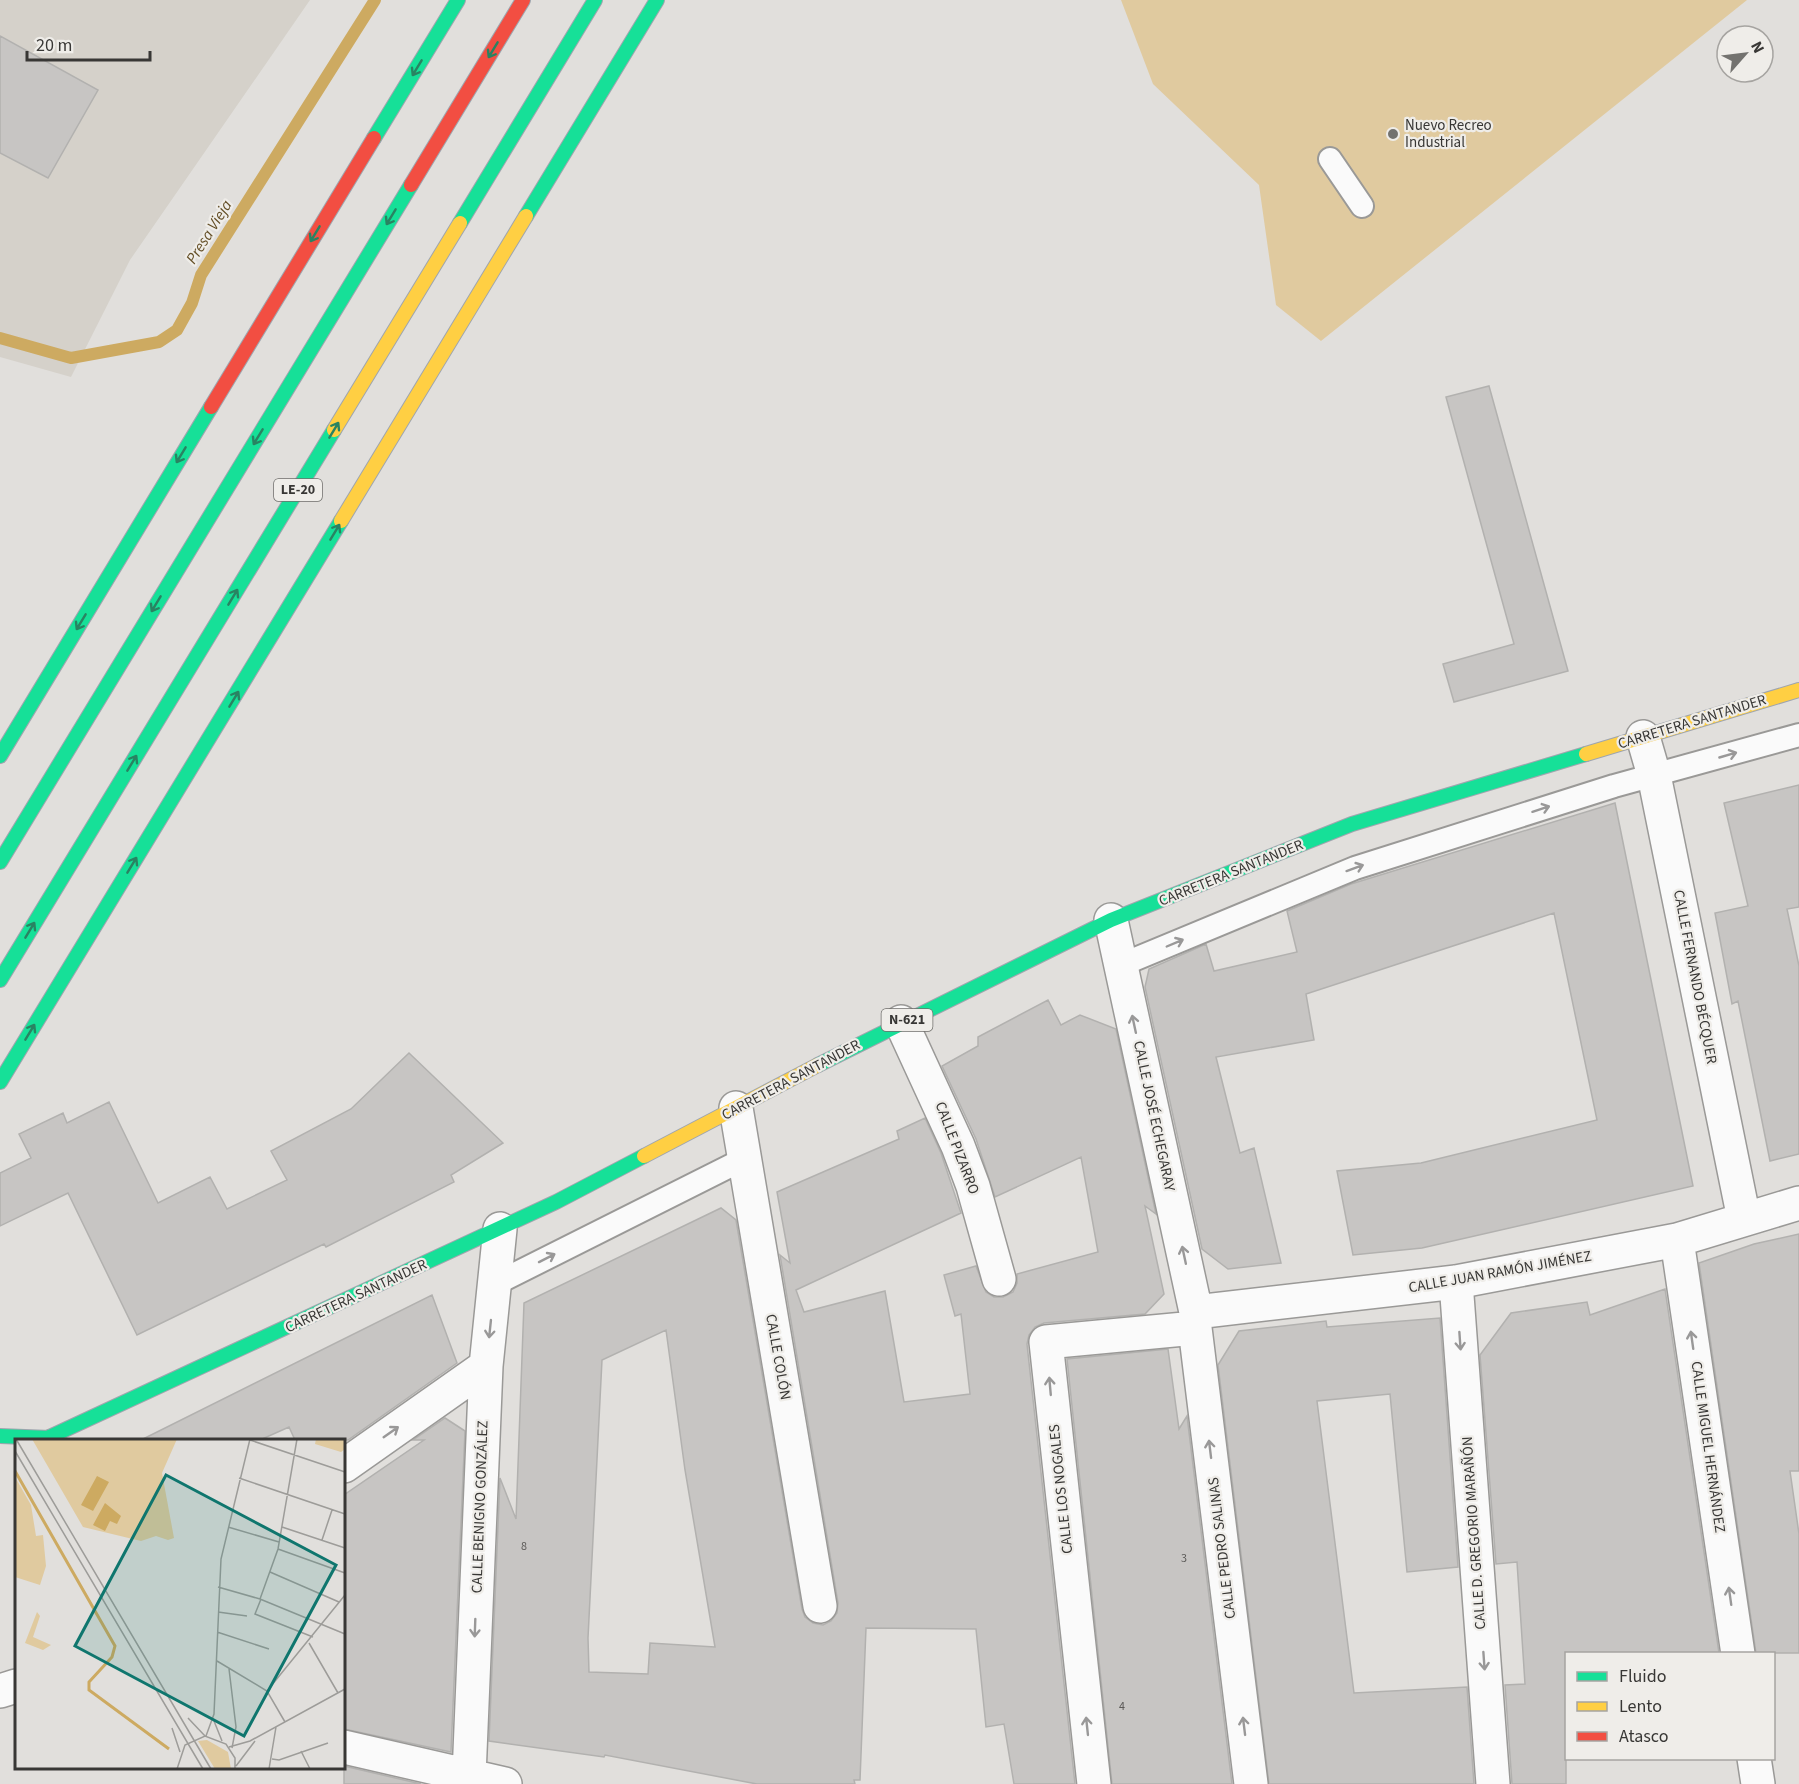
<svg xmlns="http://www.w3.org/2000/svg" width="1799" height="1784" font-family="'Source Sans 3',sans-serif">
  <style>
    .built { fill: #d5d1ca }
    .green { fill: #e0ca9f }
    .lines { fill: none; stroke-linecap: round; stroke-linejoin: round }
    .stream { stroke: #cdaa61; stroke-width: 12 }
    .building { fill: #c7c5c3; stroke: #b2b1af; stroke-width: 1.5; fill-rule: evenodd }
    .lane-casing { stroke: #9a9997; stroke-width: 26 }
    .street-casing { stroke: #9a9997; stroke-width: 36 }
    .fast-casing { stroke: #9fa5ae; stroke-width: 16 }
    .slow-casing { stroke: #9fa5ae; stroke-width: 16 }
    .jam-casing { stroke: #9fa5ae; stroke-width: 16 }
    .lane { stroke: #fafafa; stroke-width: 22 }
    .street { stroke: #fafafa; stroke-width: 33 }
    .fast { stroke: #16e098; stroke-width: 14 }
    .slow { stroke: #ffcf43; stroke-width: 14 }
    .jam { stroke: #f24e42; stroke-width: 14 }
    .oneway { stroke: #298362 }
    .oneway2 { stroke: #999898 }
    .poi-dot { fill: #73726f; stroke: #efede9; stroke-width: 2 }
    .labels { text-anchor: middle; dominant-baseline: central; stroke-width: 4.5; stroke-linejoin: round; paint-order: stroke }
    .number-label { font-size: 12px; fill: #5c5a58 }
    .shield { fill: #efede9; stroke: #6f6e6b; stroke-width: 1.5 }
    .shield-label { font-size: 14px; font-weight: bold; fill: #383735 }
    .poi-label { font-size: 15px; fill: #383735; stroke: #efede9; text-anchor: start }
    .street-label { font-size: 15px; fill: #383735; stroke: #efede9 }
    .water-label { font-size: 16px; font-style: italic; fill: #644f27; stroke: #efede9 }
    .inset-river { fill: none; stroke: #cdaa61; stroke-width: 3 }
    .inset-road { fill: none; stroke: #9d9c99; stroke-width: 1.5 }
    .view { fill: #0f766e; fill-opacity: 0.15; stroke: #0f766e; stroke-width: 3 }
    .inset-edge { fill: none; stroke: #383735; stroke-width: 3 }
  </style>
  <rect width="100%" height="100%" fill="#e1dfdc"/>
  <path class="built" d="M 0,0 L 310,0 L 130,260 L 71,377 L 0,357 Z"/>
  <path class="green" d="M 1121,0 L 1747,0 L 1321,341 L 1276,305 L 1259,185 L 1153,84 Z"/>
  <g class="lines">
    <path class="stream" d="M 0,338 L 71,358 L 159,342 L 177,330 L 192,303 L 201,275 L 375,0"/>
  </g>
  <path class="building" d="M 0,36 L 98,90 L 48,178 L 0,153 Z
    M 1489,386 L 1568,671 L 1454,702 L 1443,664 L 1514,644 L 1446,397 Z
    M 1799,785 L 1799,907 L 1787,909 L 1799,966 L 1799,1154 L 1770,1161 L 1738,1001 L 1732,1004 L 1715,913 L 1748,906 L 1724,803 Z
    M 1615,803 L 1693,1186 L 1422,1248 L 1353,1255 L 1337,1171 L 1421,1163 L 1597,1120 L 1554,913 L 1306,994 L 1314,1040 L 1216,1057 L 1240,1153 L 1254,1148 L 1281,1263 L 1228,1269 L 1202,1249 L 1145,987 L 1149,969 L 1206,944 L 1214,971 L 1297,952 L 1287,911 L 1351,884 Z
    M 1048,1000 L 1061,1025 L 1080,1015 L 1116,1029 L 1156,1214 L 1145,1206 L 1164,1294 L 1145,1314 L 1044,1323 L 1035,1327 L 1029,1335 L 1027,1344 L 1075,1784 L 1014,1784 L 1004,1724 L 986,1727 L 976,1629 L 866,1628 L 860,1780 L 854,1780 L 855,1784 L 757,1784 L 605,1755 L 604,1757 L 489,1741 L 500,1478 L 516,1519 L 524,1303 L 721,1208 L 736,1220 L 802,1609 L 805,1617 L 813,1623 L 823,1625 L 831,1621 L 837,1613 L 838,1603 L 780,1255 L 790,1263 L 777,1192 L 899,1139 L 897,1131 L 925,1118 L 941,1153 L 961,1213 L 796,1290 L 804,1312 L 885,1291 L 904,1402 L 970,1394 L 961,1314 L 955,1316 L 944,1275 L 976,1266 L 986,1292 L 994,1297 L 1003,1297 L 1013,1292 L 1017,1283 L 1017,1274 L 1098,1252 L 1081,1157 L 995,1197 L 976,1139 L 942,1066 L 978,1046 L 978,1037 ZM 666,1330 L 685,1470 L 715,1647 L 650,1643 L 648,1674 L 589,1672 L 588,1638 L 602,1360 Z
    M 409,1053 L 503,1143 L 451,1175 L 454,1182 L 326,1247 L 324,1244 L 137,1335 L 68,1193 L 0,1226 L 0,1173 L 31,1158 L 19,1134 L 63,1113 L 67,1123 L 109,1102 L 158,1203 L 210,1177 L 227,1209 L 287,1180 L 271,1151 L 351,1109 Z
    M 1799,1234 L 1799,1471 L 1790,1471 L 1799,1534 L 1799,1653 L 1756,1653 L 1699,1263 L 1754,1244 Z
    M 1665,1289 L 1719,1653 L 1566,1653 L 1566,1784 L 1512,1784 L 1505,1685 L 1525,1684 L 1517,1562 L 1496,1564 L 1480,1355 L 1511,1313 L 1587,1302 L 1590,1315 Z
    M 432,1295 L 457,1363 L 348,1440 L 295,1440 L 289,1427 L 260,1440 L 141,1440 Z
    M 1440,1318 L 1458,1567 L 1407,1572 L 1390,1394 L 1317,1401 L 1354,1693 L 1467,1687 L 1474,1784 L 1269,1784 L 1218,1365 L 1239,1331 L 1326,1321 L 1327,1327 Z
    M 1168,1349 L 1179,1429 L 1187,1416 L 1232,1784 L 1112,1784 L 1067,1359 Z
    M 445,1418 L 465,1431 L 451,1752 L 344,1729 L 344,1495 L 424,1440 L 413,1440 Z
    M 344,1766 L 421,1784 L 344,1784 Z"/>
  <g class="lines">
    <defs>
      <path id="lane" d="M 1330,159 L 1362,206
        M 1121,965 L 1355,868 L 1614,786 L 1799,735
        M 495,1284 L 744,1159"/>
      <path id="street" d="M 1643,737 L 1654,775 L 1744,1219
        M 1111,920 L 1196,1312 L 1195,1328 L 1251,1784
        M 901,1022 L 958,1146 L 973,1186 L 999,1279
        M 736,1108 L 820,1606
        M 1677,1240 L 1738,1654
        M 1456,1282 L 1493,1784
        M 1196,1312 L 1456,1282 L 1677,1240 L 1799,1203
        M 344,1466 L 486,1366
        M 0,1691 L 16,1686
        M 344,1747 L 505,1784
        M 1754,1758 L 1758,1784
        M 464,1784 L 469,1776 L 486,1366 L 500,1229
        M 1094,1784 L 1046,1342 L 1195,1328"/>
      <path id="fast" d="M 374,138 L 458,0
        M 526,216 L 657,0
        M 460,223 L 595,0
        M 0,756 L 211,407
        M 0,862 L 411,185
        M 0,980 L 334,430
        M 818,1065 L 1111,920 L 1352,824 L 1586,754
        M 0,1082 L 341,521
        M 0,1436 L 50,1438
        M 43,1440 L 556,1202 L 644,1156"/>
      <path id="slow" d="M 334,430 L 460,223
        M 341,521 L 526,216
        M 1586,754 L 1799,690
        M 644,1156 L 818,1065"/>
      <path id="jam" d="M 411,185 L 523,0
        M 211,407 L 374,138"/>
    </defs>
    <use href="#lane" class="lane-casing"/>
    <use href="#street" class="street-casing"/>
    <use href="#fast" class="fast-casing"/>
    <use href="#slow" class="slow-casing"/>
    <use href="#jam" class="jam-casing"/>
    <use href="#lane" class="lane"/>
    <use href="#street" class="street"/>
    <use href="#fast" class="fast"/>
    <use href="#slow" class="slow"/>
    <use href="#jam" class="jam"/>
  </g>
  <defs><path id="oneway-shaft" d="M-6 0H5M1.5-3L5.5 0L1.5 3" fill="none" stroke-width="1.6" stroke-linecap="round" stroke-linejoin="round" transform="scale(1.5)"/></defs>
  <g class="oneway">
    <use href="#oneway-shaft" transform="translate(493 50) rotate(121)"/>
    <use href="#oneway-shaft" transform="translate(417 68) rotate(121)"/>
    <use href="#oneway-shaft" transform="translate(391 217) rotate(121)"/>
    <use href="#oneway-shaft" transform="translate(315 234) rotate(121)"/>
    <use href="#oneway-shaft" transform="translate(334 430) rotate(-59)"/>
    <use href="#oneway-shaft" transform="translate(258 437) rotate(121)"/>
    <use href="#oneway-shaft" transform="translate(181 455) rotate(121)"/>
    <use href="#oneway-shaft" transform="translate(335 532) rotate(-59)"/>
    <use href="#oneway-shaft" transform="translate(233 597) rotate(-59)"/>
    <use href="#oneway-shaft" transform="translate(156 604) rotate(121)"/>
    <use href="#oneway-shaft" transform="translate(81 622) rotate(121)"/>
    <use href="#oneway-shaft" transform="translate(234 699) rotate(-59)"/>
    <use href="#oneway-shaft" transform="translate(132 763) rotate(-59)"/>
    <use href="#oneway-shaft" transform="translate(132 865) rotate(-59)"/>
    <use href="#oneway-shaft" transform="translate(30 930) rotate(-59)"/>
    <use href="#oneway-shaft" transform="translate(30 1032) rotate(-59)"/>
  </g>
  <g class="oneway2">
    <use href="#oneway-shaft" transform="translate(1728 755) rotate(-16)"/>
    <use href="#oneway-shaft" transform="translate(1541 809) rotate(-18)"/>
    <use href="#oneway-shaft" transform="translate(1355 868) rotate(-20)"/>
    <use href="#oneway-shaft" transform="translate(1175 943) rotate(-23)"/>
    <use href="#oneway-shaft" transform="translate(1134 1024) rotate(-102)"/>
    <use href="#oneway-shaft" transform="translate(1184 1255) rotate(-102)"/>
    <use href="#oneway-shaft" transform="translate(547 1258) rotate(-27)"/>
    <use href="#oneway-shaft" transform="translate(490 1329) rotate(96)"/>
    <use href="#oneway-shaft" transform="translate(1692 1340) rotate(-98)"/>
    <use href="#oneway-shaft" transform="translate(1460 1341) rotate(86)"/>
    <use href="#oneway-shaft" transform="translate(1050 1386) rotate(-95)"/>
    <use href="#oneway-shaft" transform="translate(391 1432) rotate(-35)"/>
    <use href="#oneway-shaft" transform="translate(1210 1449) rotate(-97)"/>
    <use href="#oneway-shaft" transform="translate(1730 1596) rotate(-98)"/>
    <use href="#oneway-shaft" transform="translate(475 1628) rotate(92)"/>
    <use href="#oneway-shaft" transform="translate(1484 1661) rotate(86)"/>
    <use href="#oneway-shaft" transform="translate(1087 1726) rotate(-96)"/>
    <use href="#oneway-shaft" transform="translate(1244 1726) rotate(-97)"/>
  </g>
  <circle class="poi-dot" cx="1393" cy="134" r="6"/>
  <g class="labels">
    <g class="number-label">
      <text x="524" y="1546">8</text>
      <text x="1184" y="1558">3</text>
      <text x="1122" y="1706">4</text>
    </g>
    <g class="shield">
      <rect x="274" y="479" width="48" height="22" rx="4.5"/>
      <rect x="881.5" y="1009" width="51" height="22" rx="4.5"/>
    </g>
    <g class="shield-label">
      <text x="298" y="490">LE-20</text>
      <text x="907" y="1020">N-621</text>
    </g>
    <g class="poi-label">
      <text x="1405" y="125">Nuevo Recreo<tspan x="1405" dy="17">Industrial</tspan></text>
    </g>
    <g class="street-label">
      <text transform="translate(1692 722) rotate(-17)">CARRETERA SANTANDER</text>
      <text transform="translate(1231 873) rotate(-22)">CARRETERA SANTANDER</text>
      <text transform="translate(1695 977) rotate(79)">CALLE FERNANDO BÉCQUER</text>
      <text transform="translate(791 1080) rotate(-28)">CARRETERA SANTANDER</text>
      <text transform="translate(1154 1116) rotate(78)">CALLE JOSÉ ECHEGARAY</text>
      <text transform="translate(957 1148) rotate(69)">CALLE PIZARRO</text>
      <text transform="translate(1500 1272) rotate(-10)">CALLE JUAN RAMÓN JIMÉNEZ</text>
      <text transform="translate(356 1296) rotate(-25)">CARRETERA SANTANDER</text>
      <text transform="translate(778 1357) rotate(80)">CALLE COLÓN</text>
      <text transform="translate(1708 1447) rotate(82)">CALLE MIGUEL HERNÁNDEZ</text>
      <text transform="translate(1061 1489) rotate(-96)">CALLE LOS NOGALES</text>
      <text transform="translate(480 1507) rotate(-88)">CALLE BENIGNO GONZÁLEZ</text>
      <text transform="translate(1474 1533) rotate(-94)">CALLE D. GREGORIO MARAÑÓN</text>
      <text transform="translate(1222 1548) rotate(-97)">CALLE PEDRO SALINAS</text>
    </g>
    <g class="water-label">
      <text transform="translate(209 232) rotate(-58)">Presa Vieja</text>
    </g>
  </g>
  <g transform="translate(15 1439)">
    <rect width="330" height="330" fill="#e1dfdc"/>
    <path d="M 17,0 L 162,0 L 147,34 L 159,99 L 153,101 L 141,97 L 126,102 L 68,88 ZM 301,0 L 330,0 L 330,10 L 326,13 L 300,5 ZM 0,38 L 16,66 L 21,97 L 28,96 L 31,127 L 25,146 L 0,138 ZM 22,173 L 25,177 L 18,198 L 36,206 L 28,211 L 10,204 ZM 192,301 L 213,313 L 216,330 L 200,330 L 183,302 Z" fill="#e0ca9f"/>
    <path d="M 82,37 L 94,43 L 78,72 L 66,66 ZM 90,64 L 106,77 L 102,85 L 95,82 L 90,92 L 78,86 Z" fill="#cdaa61"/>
    <path class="inset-river" d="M 0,32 L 100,207 L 97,218 L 74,243 L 74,251 L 154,310"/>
    <path class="inset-road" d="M 1,0 L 196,330M 235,1 L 330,33M 0,12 L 188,330M 224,39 L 330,75M 213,88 L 264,103M 267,88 L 330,109M 307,101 L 317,71M 263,110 L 330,134M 255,133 L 324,163M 203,148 L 245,160 L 330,195M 245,160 L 263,110 L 282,0M 246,160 L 240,175 L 298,198M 203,173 L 232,177M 202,193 L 254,210M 294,204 L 323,254M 202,222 L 252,252 L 270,283M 214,230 L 221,288 L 217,309M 252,252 L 330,156M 173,279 L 190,297M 199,282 L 207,302M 157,289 L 165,313M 191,297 L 199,275 L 206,120 L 235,0M 214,308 L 235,302 L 330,250M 286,312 L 295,330M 257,320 L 264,321 L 313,304M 221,327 L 240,302M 162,330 L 170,306 L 190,297 L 211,305 L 220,319 L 220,330M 254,330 L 261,288"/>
    <path class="view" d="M 151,36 L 321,126 L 229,297 L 60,207 Z"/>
    <rect width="330" height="330" class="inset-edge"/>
  </g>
  <rect x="1565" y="1652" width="210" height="108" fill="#efede9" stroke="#a6a4a1" stroke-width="1.5"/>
  <rect x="1577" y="1672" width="30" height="9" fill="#16e098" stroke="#a6a4a1" stroke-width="1.5"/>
  <text x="1619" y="1682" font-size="18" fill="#383735">Fluido</text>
  <rect x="1577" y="1702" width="30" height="9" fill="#ffcf43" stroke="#a6a4a1" stroke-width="1.5"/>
  <text x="1619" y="1712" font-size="18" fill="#383735">Lento</text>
  <rect x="1577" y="1732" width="30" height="9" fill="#f24e42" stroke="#a6a4a1" stroke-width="1.5"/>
  <text x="1619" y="1742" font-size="18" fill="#383735">Atasco</text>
  <g transform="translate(1745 54) rotate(62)"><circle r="28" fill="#efede9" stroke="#a6a4a1" stroke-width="1.5"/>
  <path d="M0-4.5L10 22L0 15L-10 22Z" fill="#73726f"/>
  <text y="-9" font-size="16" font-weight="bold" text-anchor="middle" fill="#383735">N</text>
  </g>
  <path d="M27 51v9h123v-9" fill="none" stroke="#383735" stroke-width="3"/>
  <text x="36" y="51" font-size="18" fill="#383735" stroke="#efede9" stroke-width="4.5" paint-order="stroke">20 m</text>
</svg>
